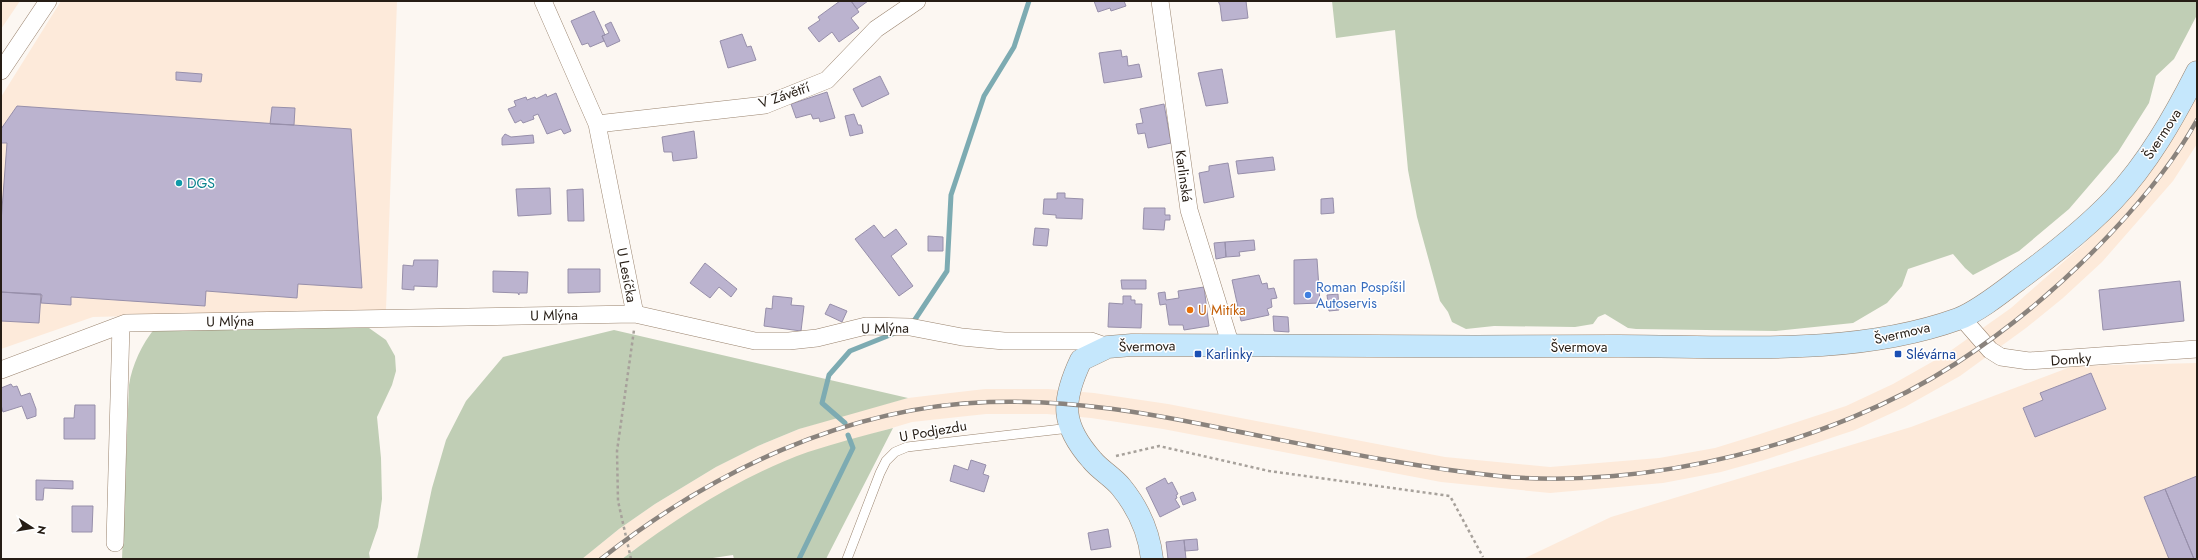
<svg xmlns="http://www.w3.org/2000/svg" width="2198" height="560" font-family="Jost,sans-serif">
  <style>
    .built { fill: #fdeada }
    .green { fill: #c0ceb5 }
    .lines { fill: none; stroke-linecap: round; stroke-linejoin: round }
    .stream { stroke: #7dabb2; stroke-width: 5 }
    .building { fill: #bbb3cf; stroke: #978faa }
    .lane-casing { stroke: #9a846f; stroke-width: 10 }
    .street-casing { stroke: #9a846f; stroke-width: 18 }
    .secondary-casing { stroke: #9a846f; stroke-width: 23 }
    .path { stroke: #a7a19b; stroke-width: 2.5; stroke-dasharray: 3 3; stroke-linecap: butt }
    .lane { stroke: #fff; stroke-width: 9 }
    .street { stroke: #fff; stroke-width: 17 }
    .secondary { stroke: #c5e7fc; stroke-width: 22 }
    .rail-casing { stroke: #8a837d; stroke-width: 4.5 }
    .rail { stroke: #fff; stroke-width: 3; stroke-dasharray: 9; stroke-linecap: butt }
    .culture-dot { fill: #0f9aa8; stroke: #fff; stroke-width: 1.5 }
    .shop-dot { fill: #3f7fe0; stroke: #fff; stroke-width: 1.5 }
    .food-dot { fill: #e8710a; stroke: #fff; stroke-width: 1.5 }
    .transit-dot { fill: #1a4fb4; stroke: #fff; stroke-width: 1.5 }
    .labels { text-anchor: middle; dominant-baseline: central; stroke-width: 3; stroke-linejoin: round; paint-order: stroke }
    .street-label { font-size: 14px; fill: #261d15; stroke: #fff }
    .culture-label { font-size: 14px; fill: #0d838f; stroke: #fff; text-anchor: start }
    .shop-label { font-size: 14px; fill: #366cbe; stroke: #fff; text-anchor: start }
    .food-label { font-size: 14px; fill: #c56008; stroke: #fff; text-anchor: start }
    .transit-label { font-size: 14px; fill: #164399; stroke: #fff; text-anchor: start }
  </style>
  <rect width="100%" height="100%" fill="#fcf7f2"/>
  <path class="built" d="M 1,1 L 20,1 L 1,29 Z
    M 61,1 L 397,1 L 386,310 L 93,317 L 1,349 L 1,97 Z
    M 2197,94 L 2197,144 L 2173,181 L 2102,262 L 2063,298 L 2026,328 L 1960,376 L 1905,407 L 1855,430 L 1764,460 L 1721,472 L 1663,483 L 1550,493 L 1441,482 L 1163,429 L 1091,418 L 1047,414 L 986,414 L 912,422 L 808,453 L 635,549 L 622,559 L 582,559 L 619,529 L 655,504 L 716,467 L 758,446 L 799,429 L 851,413 L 908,398 L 942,394 L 985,389 L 1048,389 L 1094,393 L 1168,404 L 1445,457 L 1550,467 L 1659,458 L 1715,448 L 1757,435 L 1846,406 L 1893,384 L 1946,354 L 2011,308 L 2084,244 L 2121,204 Z
    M 2197,363 L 2197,559 L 1523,559 L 1611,517 L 1911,427 L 2073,366 Z"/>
  <path class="green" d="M 1332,1 L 2197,1 L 2197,15 L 2174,59 L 2156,76 L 2149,103 L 2118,152 L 2069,209 L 2019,251 L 1973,275 L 1965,268 L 1953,254 L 1908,269 L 1902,286 L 1887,303 L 1853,323 L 1776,331 L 1636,329 L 1628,328 L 1605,314 L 1598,317 L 1593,324 L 1575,327 L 1494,326 L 1466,329 L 1452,322 L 1448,312 L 1440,301 L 1417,217 L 1408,170 L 1395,30 L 1336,38 Z
    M 263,325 L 369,328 L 386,340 L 395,356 L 396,371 L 392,385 L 377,417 L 381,458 L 382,499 L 378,527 L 369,553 L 370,559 L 122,559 L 129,385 C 132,365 142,344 155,328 Z
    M 614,330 L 908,398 L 799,429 L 758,446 L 716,467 L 655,504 L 619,529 L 582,559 L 417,559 L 432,488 L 446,440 L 466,401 L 503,357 Z
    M 893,428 L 826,559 L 734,559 L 733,555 L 706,559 L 622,559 C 679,516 741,476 808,452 C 836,443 865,435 893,428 Z"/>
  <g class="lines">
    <path class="stream" d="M 912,324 L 947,271 L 951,195 L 984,96 L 1014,47 L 1029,1
      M 845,423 L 822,403 L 829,375 L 850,351 L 895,333
      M 799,559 L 853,448 L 848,435"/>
  </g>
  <path class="building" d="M 840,1 L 851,1 L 859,12 L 851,18 L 859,28 L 839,42 L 832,32 L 819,42 L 808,28 L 820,20 L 818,17 Z
    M 851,1 L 868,1 L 857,9 Z
    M 1094,1 L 1124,1 L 1126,6 L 1111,11 L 1110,8 L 1098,12 Z
    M 1218,1 L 1246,1 L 1248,18 L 1222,21 L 1220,5 Z
    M 594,11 L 605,35 L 602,36 L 604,41 L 590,47 L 588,43 L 582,45 L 571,21 Z
    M 611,22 L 620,41 L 607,47 L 602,36 L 609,33 L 605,25 Z
    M 742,34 L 747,47 L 751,46 L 756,60 L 728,68 L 720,41 Z
    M 1121,50 L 1122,57 L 1127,56 L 1128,66 L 1139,64 L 1142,77 L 1104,83 L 1099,53 Z
    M 1222,69 L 1228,103 L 1206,106 L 1198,73 Z
    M 176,72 L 202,74 L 201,82 L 176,80 Z
    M 880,76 L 889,94 L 862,107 L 853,89 Z
    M 827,92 L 835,118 L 820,122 L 819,118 L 813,119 L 811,114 L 796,118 L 791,104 Z
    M 556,93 L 571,131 L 564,134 L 561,129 L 547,134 L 538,114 L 533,116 L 534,119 L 523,123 L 521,120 L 515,123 L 508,109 L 516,106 L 514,101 L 526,97 L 527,100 L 535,97 L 536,99 L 546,94 L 547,97 Z
    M 1164,104 L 1171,143 L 1148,148 L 1145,133 L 1138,134 L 1136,124 L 1143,123 L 1140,109 Z
    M 17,106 L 351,129 L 362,288 L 298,284 L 297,298 L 206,291 L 205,306 L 71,297 L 71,305 L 41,303 L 42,295 L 1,292 L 1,222 L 7,143 L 1,143 L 1,129 Z
    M 272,107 L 295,108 L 294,125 L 270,124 Z
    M 854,114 L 858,125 L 861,125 L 863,133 L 850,136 L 845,116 Z
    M 694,131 L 697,158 L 673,161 L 672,152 L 664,152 L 662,137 Z
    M 505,134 L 511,137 L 533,135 L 534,143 L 502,145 L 502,138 Z
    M 1273,157 L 1275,170 L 1238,174 L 1236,161 Z
    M 1228,163 L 1234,197 L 1204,203 L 1199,173 L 1209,171 L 1209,166 Z
    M 550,188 L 551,214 L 518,216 L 516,189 Z
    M 583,189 L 584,221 L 568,221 L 567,190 Z
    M 1057,193 L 1065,193 L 1065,198 L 1083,199 L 1082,219 L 1056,218 L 1056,215 L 1043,214 L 1044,199 L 1057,199 Z
    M 1333,198 L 1334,213 L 1321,214 L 1321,199 Z
    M 1144,208 L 1165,208 L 1165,215 L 1170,215 L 1170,220 L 1165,220 L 1164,230 L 1143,229 Z
    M 874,225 L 884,238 L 896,229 L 907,244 L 891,256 L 913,286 L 899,296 L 855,239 Z
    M 1035,228 L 1049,229 L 1047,246 L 1033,245 Z
    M 928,236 L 943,237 L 943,251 L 928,251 Z
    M 1254,240 L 1255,250 L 1239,252 L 1240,256 L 1226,257 L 1225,242 Z
    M 1225,242 L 1226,257 L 1216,259 L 1214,243 Z
    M 1317,259 L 1320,303 L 1294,304 L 1294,260 Z
    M 414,260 L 438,260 L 437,287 L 414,286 L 414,290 L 402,289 L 403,265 L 413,266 Z
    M 705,263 L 737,289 L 731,297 L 719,287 L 710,298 L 690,283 Z
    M 568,269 L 600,269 L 600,292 L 568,293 Z
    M 493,271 L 528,272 L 527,293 L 519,293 L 519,295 L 518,293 L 493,292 Z
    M 1259,275 L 1262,284 L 1267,283 L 1268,289 L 1274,288 L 1277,298 L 1271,299 L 1272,307 L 1267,309 L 1269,315 L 1241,321 L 1232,280 Z
    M 1121,280 L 1146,280 L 1146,289 L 1122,289 Z
    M 2180,281 L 2184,321 L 2103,330 L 2099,290 Z
    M 1204,287 L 1209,326 L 1184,330 L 1183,325 L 1169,325 L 1166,304 L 1160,305 L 1158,293 L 1165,292 L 1166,300 L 1179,298 L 1178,291 Z
    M 1,292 L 41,294 L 39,323 L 1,321 Z
    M 1338,294 L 1339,310 L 1329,311 L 1327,295 Z
    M 773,296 L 792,298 L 791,305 L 804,306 L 801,331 L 764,326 L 766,308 L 772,309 Z
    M 1123,296 L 1131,296 L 1131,300 L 1135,300 L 1135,304 L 1142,304 L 1141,328 L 1108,327 L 1109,303 L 1123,304 Z
    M 830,304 L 847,311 L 842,322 L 825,314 Z
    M 1273,316 L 1288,317 L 1289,332 L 1274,331 Z
    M 2091,373 L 2106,409 L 2035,437 L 2023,408 L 2043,400 L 2040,393 Z
    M 11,384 L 13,387 L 17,386 L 21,396 L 30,393 L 36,409 L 36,416 L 27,419 L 22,406 L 3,412 L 1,405 L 1,388 Z
    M 75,405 L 95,405 L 95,439 L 64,439 L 64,418 L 74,418 Z
    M 971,460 L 986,465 L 983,474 L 989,476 L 984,492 L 950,481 L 954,465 L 968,470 Z
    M 2197,476 L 2197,559 L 2194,559 L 2165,489 Z
    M 1165,478 L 1168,484 L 1172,482 L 1178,494 L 1176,495 L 1177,498 L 1175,499 L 1180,507 L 1160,517 L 1146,488 Z
    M 36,480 L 73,481 L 73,489 L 44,488 L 43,500 L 36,500 Z
    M 2165,489 L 2194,559 L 2169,559 L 2144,497 Z
    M 1193,492 L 1196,500 L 1183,505 L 1180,497 Z
    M 72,506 L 93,506 L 92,532 L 72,532 Z
    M 1108,529 L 1111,547 L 1091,550 L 1088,533 Z
    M 1197,539 L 1198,550 L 1185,551 L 1184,540 Z
    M 1184,540 L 1186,559 L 1168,559 L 1166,542 Z"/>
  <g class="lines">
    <defs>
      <path id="lane" d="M 847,559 L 880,473 L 886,461 L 895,452 L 907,447 L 1070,428"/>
      <path id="street" d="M 543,1 L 597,124 L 635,314
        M 1160,1 L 1189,210 L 1231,346
        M 1,71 L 48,1
        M 597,124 L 765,105 L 827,80 L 876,29 L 917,1
        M 1962,318 L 1990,350 L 2001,357 L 2029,361 L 2197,349
        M 1,370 L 126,323 L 635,314 L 755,341 L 789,341 L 817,338 L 866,326 L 910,327 L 962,337 L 1004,341 L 1091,341 L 1108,347
        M 115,543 L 121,325"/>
      <path id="secondary" d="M 1152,559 C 1149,531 1139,509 1121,487 C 1113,477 1100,470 1092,460 C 1061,425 1061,402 1081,360 L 1108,347 L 1132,345 C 1294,346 1456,347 1618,346 C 1729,346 1853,357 1958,319 C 1977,312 2001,293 2018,280 C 2051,256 2084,230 2113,200 C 2148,163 2174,117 2197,72"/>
    </defs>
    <use href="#lane" class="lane-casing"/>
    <use href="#street" class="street-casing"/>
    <use href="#secondary" class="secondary-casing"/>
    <path class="path" d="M 1116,456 L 1159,446 L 1269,471 L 1450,496 L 1483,557
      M 631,559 L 618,501 L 617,451 L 634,330"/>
    <use href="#lane" class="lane"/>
    <use href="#street" class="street"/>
    <use href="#secondary" class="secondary"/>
    <defs>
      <path id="rail" d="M 601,559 C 712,471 846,407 989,402 C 1073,399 1154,414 1235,431 C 1322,448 1410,467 1498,476 C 1644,491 1832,444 1955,364 C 2012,327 2065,282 2111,233 C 2144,198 2174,162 2197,120"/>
    </defs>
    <use href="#rail" class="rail-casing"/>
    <use href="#rail" class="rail"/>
  </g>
  <circle class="culture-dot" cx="179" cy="183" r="4"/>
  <circle class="shop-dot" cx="1308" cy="295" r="4"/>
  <circle class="food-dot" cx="1190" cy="310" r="4"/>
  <g class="transit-dot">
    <rect x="1194" y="350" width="8" height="8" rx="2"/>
    <rect x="1894" y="350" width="8" height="8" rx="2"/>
  </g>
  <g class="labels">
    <g class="street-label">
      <text transform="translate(784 95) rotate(-19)">V Závětří</text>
      <text transform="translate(2162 134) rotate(-57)">Švermova</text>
      <text transform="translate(1184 176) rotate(82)">Karlinská</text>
      <text transform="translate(627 275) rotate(79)">U Lesíčka</text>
      <text transform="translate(554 315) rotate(-1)">U Mlýna</text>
      <text transform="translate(230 321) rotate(-1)">U Mlýna</text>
      <text transform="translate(885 328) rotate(-1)">U Mlýna</text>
      <text transform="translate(1902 333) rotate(-13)">Švermova</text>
      <text transform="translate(1147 346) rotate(-1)">Švermova</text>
      <text x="1579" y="347">Švermova</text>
      <text transform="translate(2071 359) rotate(-4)">Domky</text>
      <text transform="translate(933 431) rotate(-10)">U Podjezdu</text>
    </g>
    <g class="culture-label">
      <text x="187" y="183">DGS</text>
    </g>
    <g class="shop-label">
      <text x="1316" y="287">Roman Pospíšil<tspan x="1316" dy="16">Autoservis</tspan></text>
    </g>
    <g class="food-label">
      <text x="1198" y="310">U Mitíka</text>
    </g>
    <g class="transit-label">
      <text x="1206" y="354">Karlinky</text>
      <text x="1906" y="354">Slévárna</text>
    </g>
  </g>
  <rect width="2198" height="560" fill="none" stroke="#261d15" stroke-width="4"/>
  <g transform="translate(32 528) rotate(102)" stroke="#ffffff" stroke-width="3" paint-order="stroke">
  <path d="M0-3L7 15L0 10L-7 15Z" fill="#261d15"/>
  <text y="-6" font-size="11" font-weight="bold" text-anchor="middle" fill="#261d15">N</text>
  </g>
</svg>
